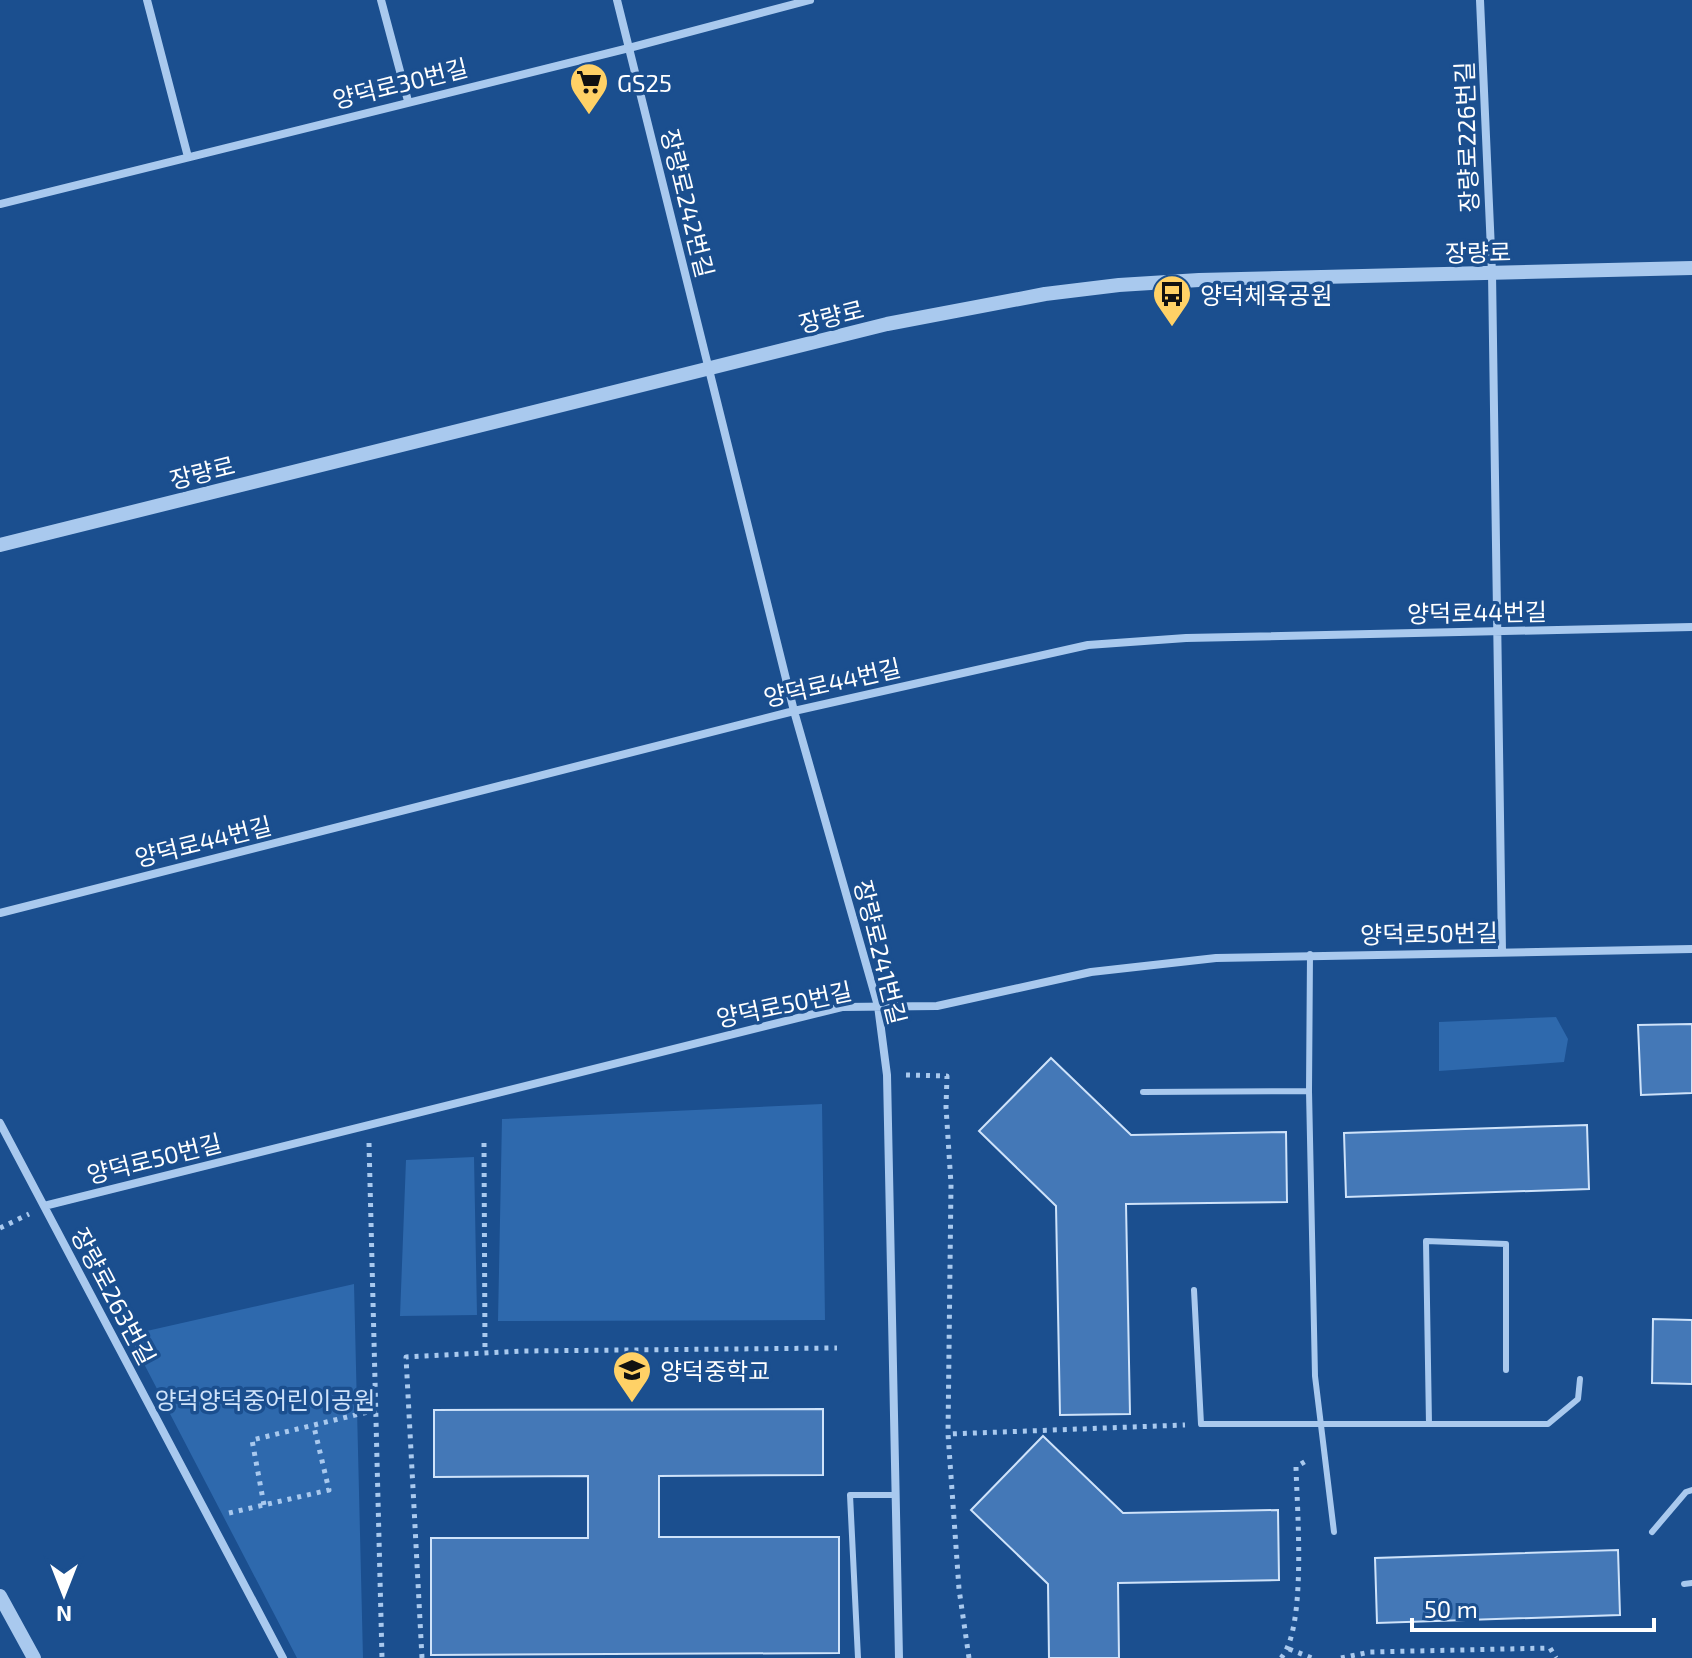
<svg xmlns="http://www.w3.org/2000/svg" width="1692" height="1658" font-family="'Exo 2','Noto Sans KR',sans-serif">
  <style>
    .green { fill: #2e69ad }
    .building { fill: #4478b7; stroke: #cfe3fa; stroke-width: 2 }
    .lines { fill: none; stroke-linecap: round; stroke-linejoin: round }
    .path { stroke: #a9c9ee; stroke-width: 5; stroke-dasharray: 4 6; stroke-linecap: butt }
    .service { stroke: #a9c9ee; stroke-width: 6 }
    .minor { stroke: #a9c9ee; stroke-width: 8 }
    .tertiary { stroke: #a9c9ee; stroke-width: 14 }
    .labels { text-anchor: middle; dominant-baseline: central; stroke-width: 7; stroke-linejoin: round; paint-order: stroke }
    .poi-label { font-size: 24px; fill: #fff; stroke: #1b4f8f; text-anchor: start }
    .street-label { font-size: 24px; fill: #fff; stroke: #1b4f8f }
    .park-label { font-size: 24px; fill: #cfe3fa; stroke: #1b4f8f }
  </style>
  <rect width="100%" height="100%" fill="#1b4f8f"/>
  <path class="green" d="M 1556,1017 L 1568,1039 L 1564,1062 L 1439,1071 L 1439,1022 Z
    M 822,1104 L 825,1320 L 498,1321 L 502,1119 Z
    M 474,1157 L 477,1315 L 400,1316 L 406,1160 Z
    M 354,1284 L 363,1658 L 297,1658 L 129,1335 Z"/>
  <path class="building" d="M 1692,1024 L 1692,1093 L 1641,1095 L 1638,1025 Z
    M 1051,1058 L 1131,1135 L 1286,1132 L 1287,1202 L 1126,1204 L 1130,1414 L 1060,1415 L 1056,1206 L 979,1131 Z
    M 1587,1125 L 1589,1189 L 1346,1197 L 1344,1133 Z
    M 1653,1319 L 1692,1320 L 1692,1384 L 1652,1383 Z
    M 823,1409 L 823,1475 L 659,1476 L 659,1537 L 839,1537 L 839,1653 L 431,1655 L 431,1538 L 588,1538 L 588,1476 L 434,1477 L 434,1410 Z
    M 1043,1436 L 1123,1513 L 1278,1510 L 1279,1580 L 1118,1583 L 1119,1658 L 1049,1658 L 1048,1584 L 971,1510 Z
    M 1618,1550 L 1620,1615 L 1377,1623 L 1375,1558 Z"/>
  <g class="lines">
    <path class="path" d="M 906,1075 L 947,1076 L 946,1107 L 951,1184 L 948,1434
      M 369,1143 L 382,1658
      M 484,1143 L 485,1353
      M 0,1228 L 29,1214
      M 264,1505 L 252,1440 L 376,1410
      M 229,1513 L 329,1490 L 314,1427
      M 1289,1649 L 1312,1658
      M 422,1658 L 406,1357 L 522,1351 L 837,1348
      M 969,1658 L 959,1589 L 948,1434 L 1185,1425
      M 1281,1658 C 1307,1628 1297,1510 1296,1467 L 1306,1461
      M 1341,1658 L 1370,1652 L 1550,1648 L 1556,1658"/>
    <path class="service" d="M 1310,954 L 1309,1091 L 1315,1376 L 1334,1532
      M 1143,1092 L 1309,1091
      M 1194,1290 L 1201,1424 L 1548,1424 L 1578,1399 L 1580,1379
      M 1429,1424 L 1426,1241 L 1506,1244 L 1506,1370
      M 1652,1532 L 1686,1492 L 1692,1490
      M 1684,1584 L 1692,1583
      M 858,1658 L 850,1495 L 895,1495"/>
    <path class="minor" d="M 147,0 L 188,157
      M 381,0 L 408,101
      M 617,0 L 794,711 L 878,1006 L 887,1075 L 899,1658
      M 1480,0 L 1492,273 L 1502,952
      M 0,204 L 629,48 L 810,0
      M 0,913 L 794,711 L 1088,645 L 1186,638 L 1692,627
      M 0,1123 L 283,1658
      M 44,1206 L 842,1007 L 937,1006 L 1091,972 L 1216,958 L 1692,949"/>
    <path class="tertiary" d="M 0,545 L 887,324 L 1045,294 L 1119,285 L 1199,280 L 1692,268
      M 0,1596 L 34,1658"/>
  </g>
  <defs>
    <symbol id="supermarket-pin" viewBox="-11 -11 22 30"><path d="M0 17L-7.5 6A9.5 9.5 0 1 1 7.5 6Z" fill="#ffd166" stroke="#1b4f8f"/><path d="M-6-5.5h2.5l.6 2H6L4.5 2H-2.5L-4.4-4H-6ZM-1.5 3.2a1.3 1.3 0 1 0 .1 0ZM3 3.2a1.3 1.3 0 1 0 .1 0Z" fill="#111"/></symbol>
    <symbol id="bus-pin" viewBox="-11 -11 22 30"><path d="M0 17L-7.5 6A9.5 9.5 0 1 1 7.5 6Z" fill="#ffd166" stroke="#1b4f8f"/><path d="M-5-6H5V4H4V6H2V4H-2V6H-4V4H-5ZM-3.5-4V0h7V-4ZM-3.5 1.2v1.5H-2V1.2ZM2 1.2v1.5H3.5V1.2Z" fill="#111"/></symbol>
    <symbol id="school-pin" viewBox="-11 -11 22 30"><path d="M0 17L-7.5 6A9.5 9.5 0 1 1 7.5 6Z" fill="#ffd166" stroke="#1b4f8f"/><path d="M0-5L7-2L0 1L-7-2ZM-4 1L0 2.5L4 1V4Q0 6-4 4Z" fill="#111"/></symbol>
  </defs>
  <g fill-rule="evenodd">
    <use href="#supermarket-pin" x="567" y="60" width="44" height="60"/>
    <use href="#bus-pin" x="1150" y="272" width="44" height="60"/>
    <use href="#school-pin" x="610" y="1348" width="44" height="60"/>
  </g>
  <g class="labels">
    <g class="poi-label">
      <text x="617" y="82">GS25</text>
      <text x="1200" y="294">양덕체육공원</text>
      <text x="660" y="1370">양덕중학교</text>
    </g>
    <g class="street-label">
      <text transform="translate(400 83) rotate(-14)">양덕로30번길</text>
      <text transform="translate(1466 137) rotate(-92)">장량로226번길</text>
      <text transform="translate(688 203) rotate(76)">장량로242번길</text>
      <text transform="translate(1478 252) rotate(-1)">장량로</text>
      <text transform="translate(831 316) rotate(-14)">장량로</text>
      <text transform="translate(202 472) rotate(-14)">장량로</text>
      <text transform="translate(1477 612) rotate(-1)">양덕로44번길</text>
      <text transform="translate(832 682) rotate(-13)">양덕로44번길</text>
      <text transform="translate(203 841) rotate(-14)">양덕로44번길</text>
      <text transform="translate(1429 933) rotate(-1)">양덕로50번길</text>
      <text transform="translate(881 952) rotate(76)">장량로241번길</text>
      <text transform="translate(784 1004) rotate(-12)">양덕로50번길</text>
      <text transform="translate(154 1158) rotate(-14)">양덕로50번길</text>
      <text transform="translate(114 1296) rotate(62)">장량로263번길</text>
    </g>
    <g class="park-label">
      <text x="265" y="1399">양덕양덕중어린이공원</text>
    </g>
  </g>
  <g transform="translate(64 1594) rotate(180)" stroke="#1b4f8f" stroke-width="6" paint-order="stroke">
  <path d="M0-6L14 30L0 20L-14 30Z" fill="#ffffff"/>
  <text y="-12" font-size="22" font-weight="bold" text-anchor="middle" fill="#ffffff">N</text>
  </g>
  <path d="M1412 1618v12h242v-12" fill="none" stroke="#ffffff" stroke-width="4"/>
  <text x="1424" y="1618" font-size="24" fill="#ffffff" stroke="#1b4f8f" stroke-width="6" paint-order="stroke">50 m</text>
</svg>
